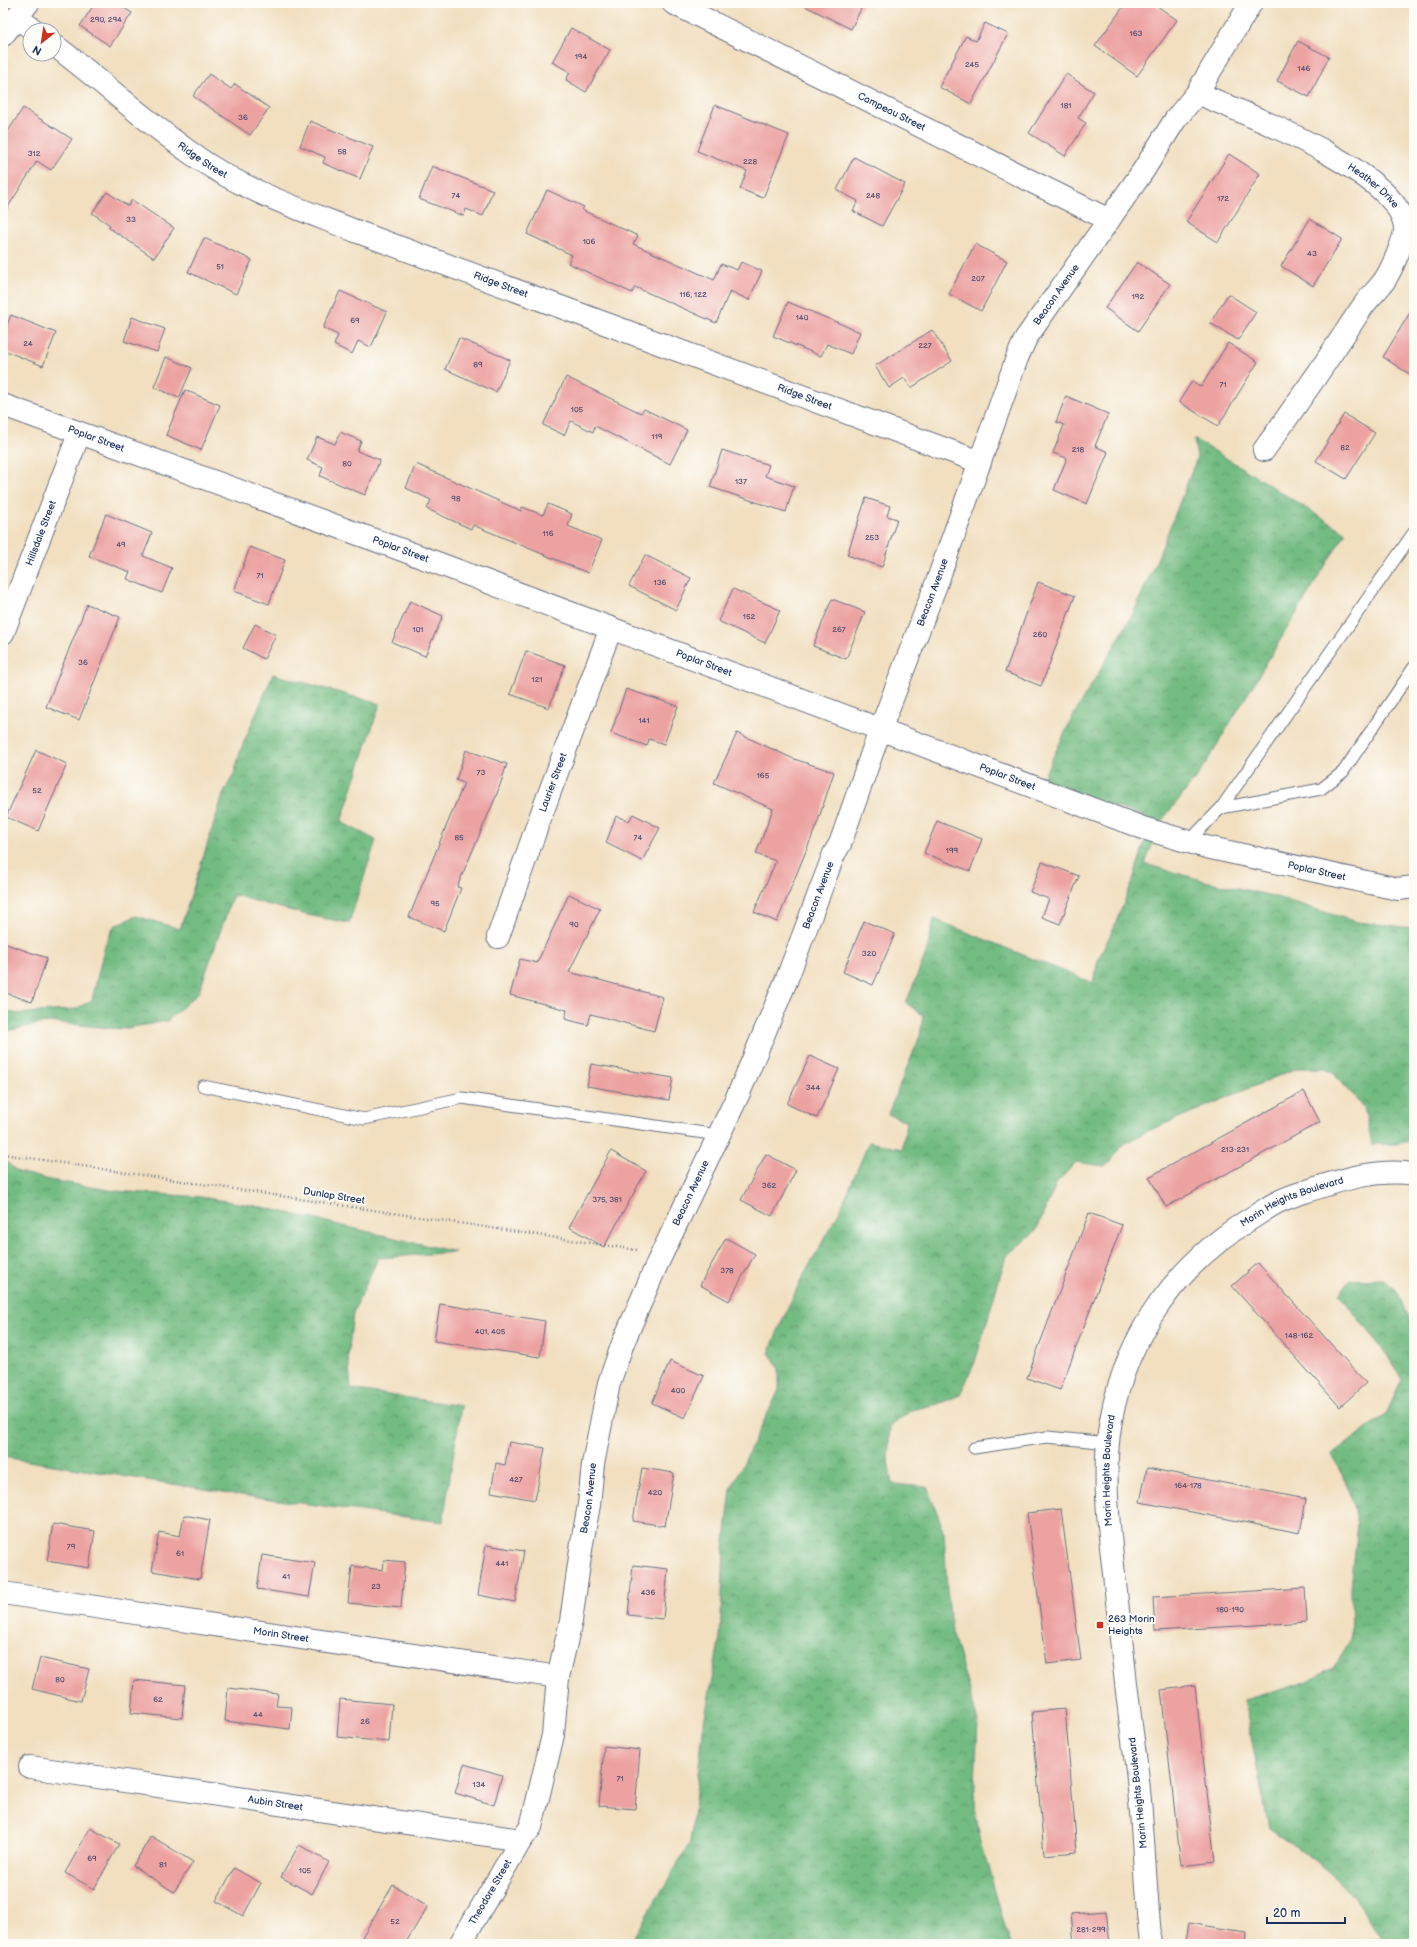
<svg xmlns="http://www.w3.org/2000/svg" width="1417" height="1947" font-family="'Balsamiq Sans',sans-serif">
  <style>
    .forest { fill: url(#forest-crowns); stroke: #467570 }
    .building { fill: #eca2a1 }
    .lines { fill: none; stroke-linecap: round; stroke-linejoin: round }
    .service-casing { stroke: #666d80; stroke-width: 13 }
    .minor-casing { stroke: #666d80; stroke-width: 24 }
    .tertiary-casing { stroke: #666d80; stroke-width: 24 }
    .path { stroke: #666d80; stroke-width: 2.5; stroke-dasharray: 1 3; stroke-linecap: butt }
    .service { stroke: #fff; stroke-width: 11 }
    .minor { stroke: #fff; stroke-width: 22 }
    .tertiary { stroke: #fff; stroke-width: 22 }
    .poi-dot { fill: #c8321e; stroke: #fdfcf7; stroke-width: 1.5 }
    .labels { text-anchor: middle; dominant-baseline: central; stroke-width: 4; stroke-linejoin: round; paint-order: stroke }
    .number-label { font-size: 8px; fill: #4f4c6f }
    .street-label { font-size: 10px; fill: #1b2f5e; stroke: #fdfcf7 }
    .poi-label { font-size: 10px; fill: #1b2f5e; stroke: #fdfcf7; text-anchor: start }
  </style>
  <defs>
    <pattern id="forest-crowns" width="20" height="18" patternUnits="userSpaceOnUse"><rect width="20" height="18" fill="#72bb81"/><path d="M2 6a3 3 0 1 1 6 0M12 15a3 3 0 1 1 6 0" fill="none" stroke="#5d986d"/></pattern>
  </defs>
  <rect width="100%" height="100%" fill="#fdfcf7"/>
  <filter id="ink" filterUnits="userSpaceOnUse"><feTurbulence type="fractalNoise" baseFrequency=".025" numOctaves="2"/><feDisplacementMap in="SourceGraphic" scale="8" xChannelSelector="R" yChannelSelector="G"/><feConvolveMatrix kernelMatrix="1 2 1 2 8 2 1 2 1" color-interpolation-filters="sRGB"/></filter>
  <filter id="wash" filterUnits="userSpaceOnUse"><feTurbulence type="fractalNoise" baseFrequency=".012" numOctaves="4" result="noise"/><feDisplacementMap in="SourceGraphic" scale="16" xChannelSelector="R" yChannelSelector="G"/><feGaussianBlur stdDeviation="0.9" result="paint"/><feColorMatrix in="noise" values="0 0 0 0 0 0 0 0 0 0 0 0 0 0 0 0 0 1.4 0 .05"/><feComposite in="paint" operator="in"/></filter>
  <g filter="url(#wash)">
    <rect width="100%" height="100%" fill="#f1dfc0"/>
    <path class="forest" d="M 1194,439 C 1246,469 1295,502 1346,533 L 1331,556 L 1200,773 L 1160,823 L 1145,864 L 1205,881 L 1273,896 L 1357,922 L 1414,928 L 1414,1140 L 1396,1144 L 1372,1144 L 1364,1107 L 1333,1073 L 1323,1068 L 1297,1068 L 1143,1133 L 1124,1144 L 1110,1162 L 1104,1166 L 1076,1162 L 1056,1184 L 1036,1231 L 1006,1256 L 975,1362 L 960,1395 L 938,1404 L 911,1410 L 890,1427 L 888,1461 L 892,1484 L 927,1487 L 944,1531 L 947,1590 L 952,1631 L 978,1722 L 974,1804 L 981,1842 L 1010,1944 L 629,1944 L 690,1844 L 704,1722 L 720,1637 L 724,1549 L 731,1489 L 779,1390 L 779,1367 L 769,1353 L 782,1321 L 799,1284 L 840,1210 L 869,1142 L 902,1149 L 907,1122 L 888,1114 L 920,1036 L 923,1015 L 906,1003 L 926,953 L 934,919 L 1093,983 L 1098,960 L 1114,927 L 1133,880 L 1151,821 L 1134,813 L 1041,782 L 1073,716 L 1132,616 L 1159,555 L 1197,458 Z
      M 273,674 L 380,704 L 341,822 L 376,840 L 349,923 L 307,915 L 233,895 L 199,992 L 167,1021 L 121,1029 L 48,1022 L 3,1032 L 3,1010 L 17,1014 L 76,1009 L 92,1000 L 105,945 L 114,926 L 136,916 L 180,929 L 224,792 L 234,774 L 241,749 Z
      M 3,1159 L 18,1172 L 50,1180 L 115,1191 L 201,1197 L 262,1207 L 455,1252 L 378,1258 L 353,1313 L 348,1357 L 351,1389 L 461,1406 L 443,1522 L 248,1496 L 3,1457 Z
      M 1382,1279 L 1395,1288 L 1414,1327 L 1414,1944 L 1385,1944 C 1372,1924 1360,1904 1344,1886 C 1322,1864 1294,1846 1269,1828 L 1244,1700 L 1306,1682 L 1333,1668 L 1352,1638 L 1351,1589 L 1358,1524 L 1348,1485 L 1332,1455 L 1386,1414 L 1402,1380 L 1391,1360 L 1339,1294 L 1351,1280 Z"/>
    <g id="blocks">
      <path class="building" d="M 95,3 L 117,3 L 132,13 L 110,46 L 80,26 Z
        M 799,3 L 864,3 L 851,29 Z
        M 1126,3 L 1153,3 L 1177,20 L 1137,76 L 1095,46 Z
        M 985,23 L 1008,34 L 971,104 L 939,87 L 966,36 L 976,41 Z
        M 571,28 L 610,50 L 586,92 L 566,80 L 570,72 L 552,62 Z
        M 1298,41 L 1329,57 L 1309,97 L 1277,81 Z
        M 209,74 L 231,89 L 235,84 L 269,108 L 250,135 L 193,96 Z
        M 1066,74 L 1094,92 L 1078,118 L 1086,123 L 1065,156 L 1029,133 Z
        M 715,105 L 789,135 L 763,198 L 740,189 L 747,171 L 697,151 Z
        M 23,108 L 72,139 L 51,170 L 37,161 L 3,215 L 3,139 Z
        M 310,121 L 373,147 L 360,179 L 323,163 L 325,157 L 300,146 Z
        M 1229,154 L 1260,174 L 1218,242 L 1186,222 Z
        M 854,157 L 905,184 L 882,226 L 853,211 L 858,201 L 837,190 Z
        M 432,166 L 493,190 L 483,216 L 466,209 L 464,216 L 419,199 Z
        M 547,190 L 584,207 L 582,210 L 638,236 L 633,244 L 714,280 L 721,264 L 737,270 L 741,262 L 762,271 L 749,300 L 730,291 L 716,323 L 635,287 L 632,293 L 568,263 L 572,255 L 527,234 Z
        M 107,192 L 128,206 L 132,200 L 174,228 L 154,258 L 108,227 L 110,225 L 92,213 Z
        M 1310,219 L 1342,239 L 1313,286 L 1281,266 Z
        M 204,238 L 252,260 L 236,294 L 188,272 Z
        M 975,244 L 1007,261 L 981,311 L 949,294 Z
        M 1137,262 L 1170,284 L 1138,331 L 1105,308 Z
        M 340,291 L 387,312 L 371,347 L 358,341 L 352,354 L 334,345 L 338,335 L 323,328 Z
        M 1228,294 L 1256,312 L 1238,340 L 1210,323 Z
        M 788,302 L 860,332 L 851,354 L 827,344 L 821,356 L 773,336 Z
        M 1414,306 L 1414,377 L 1383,357 Z
        M 11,315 L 56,333 L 43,366 L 3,350 L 3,335 Z
        M 132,317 L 165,329 L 157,352 L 124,341 Z
        M 932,330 L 952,361 L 911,388 L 904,378 L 889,388 L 875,366 Z
        M 459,338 L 510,360 L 496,392 L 445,369 Z
        M 1228,343 L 1258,362 L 1218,426 L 1179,402 L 1192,381 L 1201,387 Z
        M 166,357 L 192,368 L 179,398 L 154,387 Z
        M 566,377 L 641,413 L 644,409 L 687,430 L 670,464 L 595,426 L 593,432 L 571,421 L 564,435 L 543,425 Z
        M 185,390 L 220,405 L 201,450 L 166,435 Z
        M 1066,396 L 1108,414 L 1095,446 L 1108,452 L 1087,504 L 1054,490 L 1067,458 L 1053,453 L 1064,425 L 1056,422 Z
        M 1344,414 L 1375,433 L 1346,479 L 1316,461 Z
        M 340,432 L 361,441 L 357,451 L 380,460 L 365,495 L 320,476 L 323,467 L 307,460 L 317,437 L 335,444 Z
        M 722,450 L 769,465 L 765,476 L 794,486 L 786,512 L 710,487 Z
        M 416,464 L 521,511 L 522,507 L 543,515 L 548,504 L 572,514 L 568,526 L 602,540 L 588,573 L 473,525 L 471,529 L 427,509 L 431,500 L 406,488 Z
        M 866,498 L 890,506 L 887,516 L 897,519 L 882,567 L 847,555 Z
        M 106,514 L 152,533 L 143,556 L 172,568 L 162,593 L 127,579 L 130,572 L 89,556 Z
        M 250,547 L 285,560 L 269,604 L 234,591 Z
        M 645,555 L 691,578 L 676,610 L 629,586 Z
        M 1038,582 L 1075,596 L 1041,686 L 1005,672 Z
        M 733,589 L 780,610 L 765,643 L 718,621 Z
        M 832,599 L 865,612 L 846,659 L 813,646 Z
        M 410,601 L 443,616 L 425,656 L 392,642 Z
        M 87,604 L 120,617 L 79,720 L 46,707 Z
        M 255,624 L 276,635 L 264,659 L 243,648 Z
        M 526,651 L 565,665 L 549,708 L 510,694 Z
        M 626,689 L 678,706 L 664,744 L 649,739 L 647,746 L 611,733 Z
        M 737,733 L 794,759 L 834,772 L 817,824 L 777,922 L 754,912 L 776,861 L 756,854 L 773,809 L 714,783 Z
        M 36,750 L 67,764 L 38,831 L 6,817 Z
        M 466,750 L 507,764 L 497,794 L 457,887 L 461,888 L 444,931 L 409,917 L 464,783 L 456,780 Z
        M 633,814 L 660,828 L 642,861 L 606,843 L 616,816 L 629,821 Z
        M 937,821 L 982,839 L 970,871 L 924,853 Z
        M 1042,862 L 1079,876 L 1060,924 L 1042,917 L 1049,899 L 1030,892 Z
        M 569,894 L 600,909 L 569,972 L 663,997 L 654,1031 L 591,1014 L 588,1025 L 565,1019 L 567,1010 L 510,995 L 520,959 L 537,963 Z
        M 864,921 L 895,934 L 873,985 L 843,972 Z
        M 3,943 L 47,958 L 32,1002 L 3,992 Z
        M 810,1056 L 839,1069 L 817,1118 L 787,1104 Z
        M 591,1064 L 673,1078 L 669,1100 L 587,1086 Z
        M 1304,1091 L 1320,1122 L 1166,1207 L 1149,1177 Z
        M 611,1151 L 646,1171 L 604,1247 L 569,1227 Z
        M 766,1154 L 796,1170 L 772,1216 L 741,1200 Z
        M 1089,1213 L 1122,1225 L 1060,1390 L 1027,1378 Z
        M 726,1238 L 755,1254 L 729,1301 L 700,1285 Z
        M 1258,1263 L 1366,1383 L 1340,1407 L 1232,1286 Z
        M 440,1304 L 545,1321 L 540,1357 L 434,1341 Z
        M 670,1361 L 704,1376 L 685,1418 L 652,1403 Z
        M 509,1442 L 545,1448 L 535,1500 L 491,1492 L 496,1463 L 505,1465 Z
        M 642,1468 L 674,1473 L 665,1526 L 633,1521 Z
        M 1147,1468 L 1306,1499 L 1300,1533 L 1140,1502 Z
        M 1061,1509 L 1081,1660 L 1047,1664 L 1027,1513 Z
        M 184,1515 L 210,1520 L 200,1579 L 152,1571 L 159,1532 L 180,1536 Z
        M 53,1524 L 95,1531 L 89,1568 L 47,1561 Z
        M 486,1545 L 524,1551 L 515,1602 L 478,1595 Z
        M 262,1555 L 315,1563 L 309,1597 L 257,1589 Z
        M 384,1560 L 405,1562 L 401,1608 L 348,1603 L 352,1566 L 383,1570 Z
        M 633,1565 L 668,1569 L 663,1619 L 628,1615 Z
        M 1305,1588 L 1307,1622 L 1155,1631 L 1153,1597 Z
        M 40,1658 L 89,1669 L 81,1701 L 32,1689 Z
        M 134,1680 L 185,1685 L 182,1718 L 131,1713 Z
        M 1195,1686 L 1215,1862 L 1181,1866 L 1161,1690 Z
        M 228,1688 L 278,1694 L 276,1706 L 292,1707 L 290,1729 L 225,1721 Z
        M 340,1699 L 392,1704 L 389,1742 L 337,1737 Z
        M 1065,1709 L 1077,1852 L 1044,1855 L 1032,1712 Z
        M 604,1746 L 640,1750 L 635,1809 L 599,1806 Z
        M 464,1764 L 502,1775 L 494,1805 L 455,1793 Z
        M 90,1828 L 119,1844 L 94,1889 L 65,1873 Z
        M 151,1836 L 193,1862 L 174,1892 L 133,1866 Z
        M 299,1845 L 329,1862 L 312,1894 L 281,1877 Z
        M 234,1868 L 261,1883 L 243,1916 L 216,1901 Z
        M 393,1885 L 428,1906 L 405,1944 L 374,1944 L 362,1937 Z
        M 1106,1911 L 1110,1944 L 1074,1944 L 1071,1914 Z
        M 1188,1923 L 1246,1932 L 1245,1944 L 1185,1944 Z"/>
    </g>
  </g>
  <g filter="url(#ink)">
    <use href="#blocks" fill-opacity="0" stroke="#666d80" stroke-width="1"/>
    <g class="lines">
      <defs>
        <path id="service" d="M 1221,808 L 1321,789 L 1343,772 L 1414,667
          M 1188,842 L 1221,808 L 1414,532
          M 203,1086 L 364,1119 L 462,1098 L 718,1135
          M 974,1448 L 1047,1437 L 1109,1443"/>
        <g id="minor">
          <path d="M 17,18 L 34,30"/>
          <path d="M 3,35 L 28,3"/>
          <path id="s1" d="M 54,45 C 102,81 146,122 195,156 C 244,191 303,210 358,232 L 980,462"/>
          <path id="s2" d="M 1197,93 C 1244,113 1398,172 1405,227 C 1406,237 1392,268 1386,278 C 1380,288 1370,296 1363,306 C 1331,355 1298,403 1264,450"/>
          <path id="s3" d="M 3,405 L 424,558 L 1143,828 L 1206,847 L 1398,889 L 1414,887"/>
          <path id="s4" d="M 3,633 L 79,434"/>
          <path id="s5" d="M 498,937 L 537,826 L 611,628"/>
          <path id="s6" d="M 30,1767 L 521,1840"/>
          <path id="s7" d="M 460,1944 L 521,1840 L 531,1827 L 553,1735 L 558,1677"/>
          <path id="s8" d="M 1151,1944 C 1144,1884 1144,1823 1136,1763 C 1128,1706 1122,1649 1116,1592 C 1110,1537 1101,1475 1111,1420 C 1127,1332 1179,1262 1255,1216 C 1263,1211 1271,1205 1280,1201 C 1288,1197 1298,1194 1307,1191 C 1341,1180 1378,1168 1414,1174"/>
        </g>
        <g id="tertiary">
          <path id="s9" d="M 673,3 L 1109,220"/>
          <path id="s10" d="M 3,1593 L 558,1677 L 571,1621 L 582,1543 L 589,1505 L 593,1464 L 609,1383 L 623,1343 L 657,1264 L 739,1093 L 786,981 L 834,854 L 840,844 L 880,730 L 937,582 L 1017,358 L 1026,338 L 1143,171 L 1175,120 L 1197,93 L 1251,3"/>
        </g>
      </defs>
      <use href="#service" class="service-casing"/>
      <use href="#minor" class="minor-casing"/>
      <use href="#tertiary" class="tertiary-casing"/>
      <path class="path" d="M 3,1154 L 637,1250"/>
      <use href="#service" class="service"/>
      <use href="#minor" class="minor"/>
      <use href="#tertiary" class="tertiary"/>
    </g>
  </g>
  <rect class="poi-dot" x="1096" y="1621" width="8" height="8" rx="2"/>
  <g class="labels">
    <g class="number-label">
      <text x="106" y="19">290, 294</text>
      <text x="1136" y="33">163</text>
      <text x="581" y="56">194</text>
      <text x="972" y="64">245</text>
      <text x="1304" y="68">146</text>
      <text x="1066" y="105">181</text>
      <text x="243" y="117">36</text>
      <text x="342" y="151">58</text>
      <text x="34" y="153">312</text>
      <text x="750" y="161">228</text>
      <text x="456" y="195">74</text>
      <text x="873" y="195">248</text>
      <text x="1223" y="198">172</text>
      <text x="131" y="219">33</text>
      <text x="589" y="241">106</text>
      <text x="1312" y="253">43</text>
      <text x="220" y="266">51</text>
      <text x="978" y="278">207</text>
      <text x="693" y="294">116, 122</text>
      <text x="1138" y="296">192</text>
      <text x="802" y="317">140</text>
      <text x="355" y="320">69</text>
      <text x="28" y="343">24</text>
      <text x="925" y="345">227</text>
      <text x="478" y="364">89</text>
      <text x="1223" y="384">71</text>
      <text x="577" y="409">105</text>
      <text x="657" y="436">119</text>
      <text x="1345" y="447">82</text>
      <text x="1078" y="449">218</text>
      <text x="347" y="463">80</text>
      <text x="741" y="481">137</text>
      <text x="456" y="498">98</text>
      <text x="548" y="533">116</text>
      <text x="872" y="537">253</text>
      <text x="121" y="544">49</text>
      <text x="260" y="575">71</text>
      <text x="660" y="582">136</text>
      <text x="749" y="616">152</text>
      <text x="418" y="629">101</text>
      <text x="839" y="629">267</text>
      <text x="1040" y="634">260</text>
      <text x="83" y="662">36</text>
      <text x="537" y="679">121</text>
      <text x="644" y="720">141</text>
      <text x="481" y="772">73</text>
      <text x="763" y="775">165</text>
      <text x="37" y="790">52</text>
      <text x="459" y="837">85</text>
      <text x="638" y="837">74</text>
      <text x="952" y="850">199</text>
      <text x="435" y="903">95</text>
      <text x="574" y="924">90</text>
      <text x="869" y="953">320</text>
      <text x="813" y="1087">344</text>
      <text x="1235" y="1149">213-231</text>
      <text x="769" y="1185">362</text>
      <text x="607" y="1199">375, 381</text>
      <text x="727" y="1270">378</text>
      <text x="490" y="1331">401, 405</text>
      <text x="1299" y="1335">148-162</text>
      <text x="678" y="1390">400</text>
      <text x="516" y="1479">427</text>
      <text x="1188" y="1485">164-178</text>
      <text x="655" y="1492">420</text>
      <text x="71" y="1546">79</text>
      <text x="180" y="1553">61</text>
      <text x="502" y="1563">441</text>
      <text x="286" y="1576">41</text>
      <text x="376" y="1586">23</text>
      <text x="648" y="1592">436</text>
      <text x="1230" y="1609">180-190</text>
      <text x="60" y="1679">80</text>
      <text x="158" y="1699">62</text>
      <text x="258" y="1714">44</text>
      <text x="365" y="1721">26</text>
      <text x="620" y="1778">71</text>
      <text x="479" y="1784">134</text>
      <text x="92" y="1858">69</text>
      <text x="163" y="1864">81</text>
      <text x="305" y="1870">105</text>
      <text x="395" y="1921">52</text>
      <text x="1091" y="1929">281-299</text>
    </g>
    <g class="street-label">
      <text stroke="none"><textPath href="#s9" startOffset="244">Campeau Street</textPath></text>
      <text stroke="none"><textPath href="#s1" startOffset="188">Ridge Street</textPath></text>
      <text stroke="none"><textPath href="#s2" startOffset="200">Heather Drive</textPath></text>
      <text stroke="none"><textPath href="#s1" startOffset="512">Ridge Street</textPath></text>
      <text stroke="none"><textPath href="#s10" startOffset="2039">Beacon Avenue</textPath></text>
      <text stroke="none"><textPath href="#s1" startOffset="836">Ridge Street</textPath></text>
      <text stroke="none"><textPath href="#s3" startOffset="99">Poplar Street</textPath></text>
      <text stroke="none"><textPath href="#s4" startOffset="107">Hillsdale Street</textPath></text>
      <text stroke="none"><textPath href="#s3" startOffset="423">Poplar Street</textPath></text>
      <text stroke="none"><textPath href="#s10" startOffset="1715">Beacon Avenue</textPath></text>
      <text stroke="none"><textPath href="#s3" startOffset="747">Poplar Street</textPath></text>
      <text stroke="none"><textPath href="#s3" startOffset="1071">Poplar Street</textPath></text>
      <text stroke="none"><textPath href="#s5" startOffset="164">Laurier Street</textPath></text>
      <text stroke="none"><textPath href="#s3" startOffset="1395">Poplar Street</textPath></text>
      <text stroke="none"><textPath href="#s10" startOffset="1391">Beacon Avenue</textPath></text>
      <text stroke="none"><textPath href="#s10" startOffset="1067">Beacon Avenue</textPath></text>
      <text transform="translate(334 1196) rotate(9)">Dunlap Street</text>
      <text stroke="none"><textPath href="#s8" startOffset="824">Morin Heights Boulevard</textPath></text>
      <text stroke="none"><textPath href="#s8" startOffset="476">Morin Heights Boulevard</textPath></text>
      <text stroke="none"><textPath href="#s10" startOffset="743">Beacon Avenue</textPath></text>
      <text stroke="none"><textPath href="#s10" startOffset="281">Morin Street</textPath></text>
      <text transform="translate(1138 1793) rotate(-96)">Morin Heights Boulevard</text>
      <text stroke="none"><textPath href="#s6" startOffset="248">Aubin Street</textPath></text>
      <text stroke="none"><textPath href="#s7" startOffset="60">Theodore Street</textPath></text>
    </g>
    <g class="poi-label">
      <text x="1108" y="1619">263 Morin<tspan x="1108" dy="12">Heights</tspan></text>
    </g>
  </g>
  <rect width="1417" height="1947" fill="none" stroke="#fdfcf7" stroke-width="16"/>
  <g transform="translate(42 42) rotate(210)"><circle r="19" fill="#fdfcf7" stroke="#a3aaba"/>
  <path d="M0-3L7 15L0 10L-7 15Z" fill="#c8321e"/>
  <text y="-6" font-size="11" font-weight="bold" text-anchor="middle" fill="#1b2f5e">N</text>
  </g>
  <path d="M1267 1917v6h78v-6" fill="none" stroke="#1b2f5e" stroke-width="2"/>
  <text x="1273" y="1917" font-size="12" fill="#1b2f5e" stroke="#fdfcf7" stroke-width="3" paint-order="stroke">20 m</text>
</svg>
